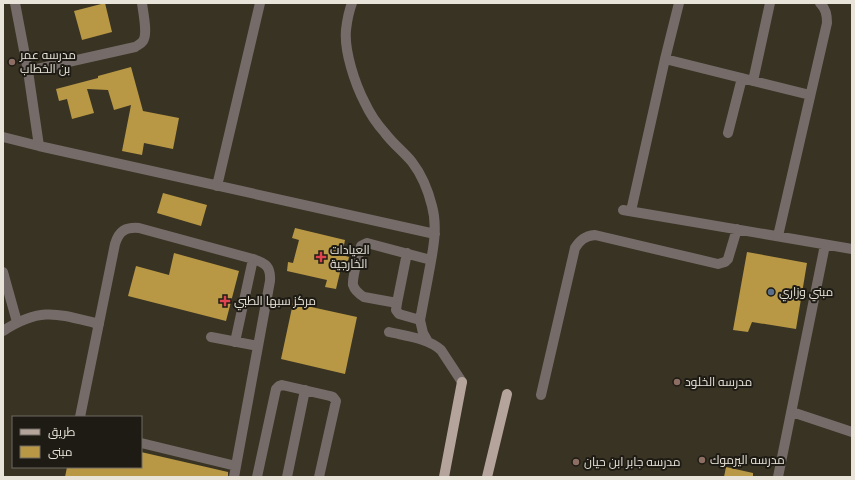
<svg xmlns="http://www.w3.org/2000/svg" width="855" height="480" font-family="'Public Sans',Cairo,sans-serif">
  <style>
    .building { fill: #b89844 }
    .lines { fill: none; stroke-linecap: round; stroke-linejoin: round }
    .minor { stroke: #756c69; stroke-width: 10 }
    .major { stroke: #b5a49c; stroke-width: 10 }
    .education-dot { fill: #8d6e63; stroke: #1e1b14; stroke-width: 1.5 }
    .health-dot { fill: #e0444e; stroke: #1e1b14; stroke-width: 1.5 }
    .service-dot { fill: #5c6f8a; stroke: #1e1b14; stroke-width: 1.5 }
    .labels { text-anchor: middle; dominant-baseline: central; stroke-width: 4; stroke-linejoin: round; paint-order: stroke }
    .poi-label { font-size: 12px; fill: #e8e4da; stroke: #1e1b14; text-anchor: start }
  </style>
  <rect width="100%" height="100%" fill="#393323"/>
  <path class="building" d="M 105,3 L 112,32 L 82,40 L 74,11 Z
    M 131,67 L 143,111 L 179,118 L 173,149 L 144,143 L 142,155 L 122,151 L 131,105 L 114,110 L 108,90 L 87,89 L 94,113 L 72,119 L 67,99 L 59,101 L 56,89 L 98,78 L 98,76 Z
    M 163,193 L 207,205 L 201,226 L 157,213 Z
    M 295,228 L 345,240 L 342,255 L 349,257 L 346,269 L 341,268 L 336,289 L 325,287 L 327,280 L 287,271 L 288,262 L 293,263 L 299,240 L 292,238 Z
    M 747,252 L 807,263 L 796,329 L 752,322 L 748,332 L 733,330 Z
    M 174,253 L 239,271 L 226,321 L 128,296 L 136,266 L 169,275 Z
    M 293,303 L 357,317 L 345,374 L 281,359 Z
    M 141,452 L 228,472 L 228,477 L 65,477 L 67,467 L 141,467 Z
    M 726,467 L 753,473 L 753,477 L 724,477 Z"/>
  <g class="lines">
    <path class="minor" d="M 15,3 L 28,71 L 39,146
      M 352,3 C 349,11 347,21 346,30 C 344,51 355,84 365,103 C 370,114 377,124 385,133 C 393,144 404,152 412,162 C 422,175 428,190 432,206 C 438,228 433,250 429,272 C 426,288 423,304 420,320 L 423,333 L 428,342
      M 665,59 L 810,95
      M 28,71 L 135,47 C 138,45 141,44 143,41 C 148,34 143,12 142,3
      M 753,81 L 770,3
      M 728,133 L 742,78
      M 3,137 L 39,146 L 435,234
      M 217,186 L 260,3
      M 623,210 L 852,249
      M 631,211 L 665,59 L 679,3
      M 778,236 L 827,23 C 827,15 826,9 820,3
      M 3,272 L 17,322
      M 397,303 L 407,253
      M 420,320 L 399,314 L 396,310 L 397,303 L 364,297 C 359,294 355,291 353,285 C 352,278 358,257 360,249 L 361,246 L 367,243 L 431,260
      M 3,331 C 41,306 58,314 99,324
      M 389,332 C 406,336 428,338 441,350 L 462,382
      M 211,337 L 258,346
      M 235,342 L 253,259
      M 541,395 L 575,248 C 580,240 585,236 595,235 L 718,264 L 725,262 L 728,259 L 737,229
      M 792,412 L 852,432
      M 80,417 L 115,244 C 119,231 125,227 139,228 L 253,259 C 266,263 271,267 270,281 L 234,477
      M 141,443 L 236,466
      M 257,477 L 276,389 L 279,386 L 282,385 L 330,396 L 333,397 L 336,401 L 319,477
      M 287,477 L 305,390
      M 778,477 L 825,245"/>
    <path class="major" d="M 444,477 L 462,382
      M 487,477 L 507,394"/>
  </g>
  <g class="education-dot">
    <circle cx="12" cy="62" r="4"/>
    <circle cx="677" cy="382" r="4"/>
    <circle cx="702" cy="460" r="4"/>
    <circle cx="576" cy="462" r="4"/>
  </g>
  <g class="health-dot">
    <path d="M319 251h4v4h4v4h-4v4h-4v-4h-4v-4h4z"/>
    <path d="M223 295h4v4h4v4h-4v4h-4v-4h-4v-4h4z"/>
  </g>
  <circle class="service-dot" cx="771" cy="292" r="4"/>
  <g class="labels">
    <g class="poi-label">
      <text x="20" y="55">مدرسه عمر<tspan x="20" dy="14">بن الخطاب</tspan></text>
      <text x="330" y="250">العيادات<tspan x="330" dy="14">الخارجية</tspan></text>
      <text x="779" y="292">مبني وزاري</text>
      <text x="234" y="301">مركز سبها الطبي</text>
      <text x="685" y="382">مدرسه الخلود</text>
      <text x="710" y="460">مدرسه اليرموك</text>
      <text x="584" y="462">مدرسه جابر ابن حيان</text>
    </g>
  </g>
  <rect width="855" height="480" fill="none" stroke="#e8e4da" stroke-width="8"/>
  <rect x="12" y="416" width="130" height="52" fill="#1e1b14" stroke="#6f6b63"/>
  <rect x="20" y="429" width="20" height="6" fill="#b5a49c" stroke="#6f6b63"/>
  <text x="48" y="436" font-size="12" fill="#e8e4da">طريق</text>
  <rect x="20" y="446" width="20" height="12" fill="#b89844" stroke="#6f6b63"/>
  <text x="48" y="456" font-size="12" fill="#e8e4da">مبنى</text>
</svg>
